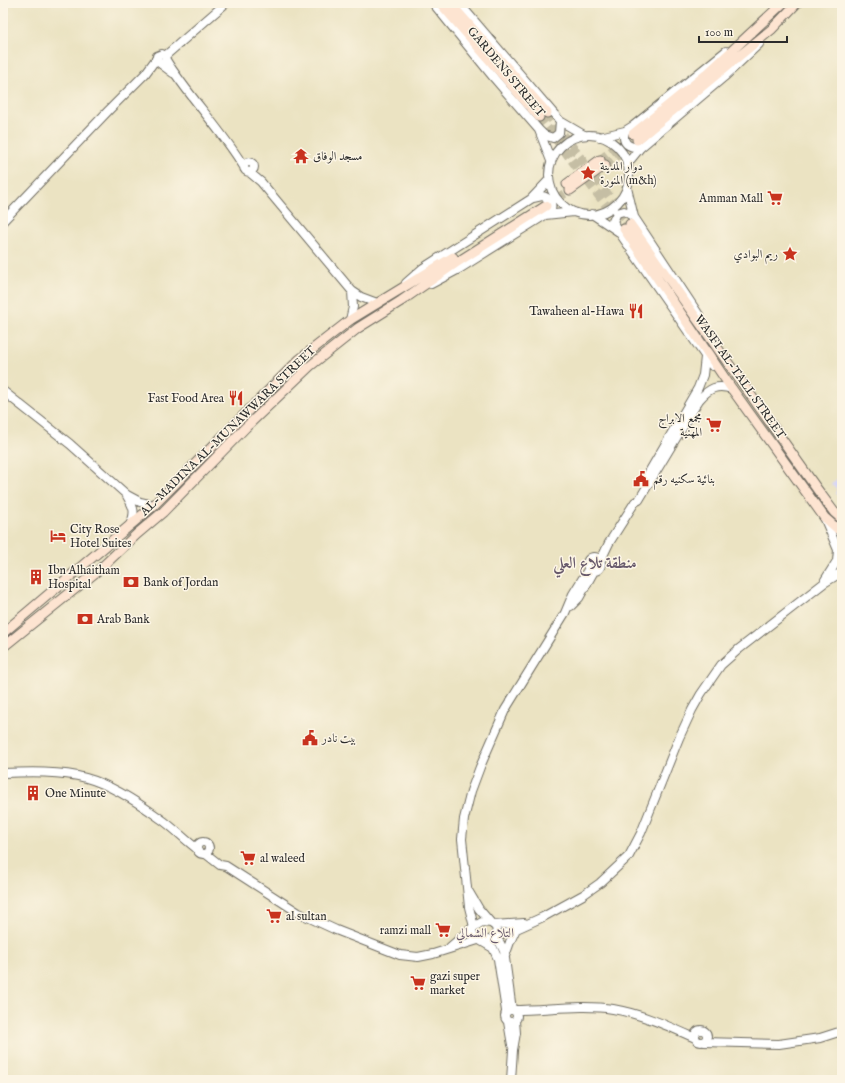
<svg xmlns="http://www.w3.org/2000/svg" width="845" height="1083" font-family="'IM FELL English',Amiri,serif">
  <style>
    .built { fill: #d8d7f8 }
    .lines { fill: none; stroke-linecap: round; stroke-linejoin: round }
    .secondary-tunnel { stroke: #c5bea4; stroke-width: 9; stroke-dasharray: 9 4.5; stroke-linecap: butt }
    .tertiary-casing { stroke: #6e6b60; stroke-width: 10 }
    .secondary-casing { stroke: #6e6b60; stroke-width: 11 }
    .tertiary { stroke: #fff; stroke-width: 8 }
    .secondary { stroke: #fde4d1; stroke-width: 9 }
    .labels { text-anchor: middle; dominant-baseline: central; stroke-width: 3; stroke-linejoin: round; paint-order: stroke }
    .street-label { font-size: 12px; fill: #2b2b2b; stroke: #fcf5e5 }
    .poi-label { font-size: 12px; fill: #2b2b2b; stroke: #fcf5e5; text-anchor: start }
    .neighbourhood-label { font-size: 13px; fill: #685a6c; stroke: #fcf5e5 }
    .district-label { font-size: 16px; font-weight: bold; fill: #685a6c; stroke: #fcf5e5 }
  </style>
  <rect width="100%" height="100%" fill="#fcf5e5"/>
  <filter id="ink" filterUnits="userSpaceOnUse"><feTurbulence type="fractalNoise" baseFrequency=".025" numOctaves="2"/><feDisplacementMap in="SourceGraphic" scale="8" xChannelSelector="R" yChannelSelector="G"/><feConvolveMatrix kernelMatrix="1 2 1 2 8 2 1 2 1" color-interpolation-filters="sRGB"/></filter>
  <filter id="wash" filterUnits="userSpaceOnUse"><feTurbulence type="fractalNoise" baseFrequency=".012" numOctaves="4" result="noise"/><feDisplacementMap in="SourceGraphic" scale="16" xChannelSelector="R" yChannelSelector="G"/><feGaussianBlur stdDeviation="0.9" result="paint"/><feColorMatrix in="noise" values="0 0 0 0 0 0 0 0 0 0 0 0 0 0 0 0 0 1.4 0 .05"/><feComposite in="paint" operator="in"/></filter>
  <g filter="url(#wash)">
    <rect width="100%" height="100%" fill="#ebe3c2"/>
    <path class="built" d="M 842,475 L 842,497 L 835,494 L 837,489 L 831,484 Z"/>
  </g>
  <g filter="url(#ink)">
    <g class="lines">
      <path class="secondary-tunnel" d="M 547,113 L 630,224
        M 539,117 L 624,229
        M 600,160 L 633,134
        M 605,165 L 637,140
        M 546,206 L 570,190"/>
      <defs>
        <path id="tertiary" d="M 433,3 L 494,78 L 539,130 L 551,161
          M 459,3 L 560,121 L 584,135
          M 165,56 L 226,3
          M 166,60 C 189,97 221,129 244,167
          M 161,64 L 164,63 L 166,60 L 165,56 L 162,54 L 157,56 L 157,61 L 173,73
          M 540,131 L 544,135 L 553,138 L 559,133 L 560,121
          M 625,131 C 621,144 629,147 640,148
          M549 175a40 40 0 1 1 80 0a40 40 0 1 1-80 0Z
          M 600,137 L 625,131 L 633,126 L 726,51
          M244 167a5 5 0 1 1 10 0a5 5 0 1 1-10 0Z
          M 627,164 L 640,148 L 724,77 L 759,44
          M 249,172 L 261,182 L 352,291 L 361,297 L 377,303
          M 627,188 L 634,217 L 699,315
          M 533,198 L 542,196 C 548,197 553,202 551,209 L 545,215
          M 592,214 L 619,232 L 712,366
          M 3,221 L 109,110 L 145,74 L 156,59
          M 618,231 L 613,221 L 617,213 L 624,211 L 634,217
          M 406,283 L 423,268 L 531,199 L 549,180
          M 431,284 L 459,269 L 545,215 L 574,212
          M 350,320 L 353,307 L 352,291
          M 3,391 L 70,444 L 127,495 L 140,502 L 154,505
          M 645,479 L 698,388 L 703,375 L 705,357
          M 127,496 C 134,508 136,512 130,525
          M 824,517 L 838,550 L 837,561 L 825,580
          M587 564a7 7 0 1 1 14 0a7 7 0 1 1-14 0Z
          M 600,562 L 609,543 L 635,502 L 639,500 L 699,400 C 709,388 717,384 732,389
          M 571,606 L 579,598 L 594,571
          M 3,773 C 28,772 61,771 86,778 C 112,785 139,803 161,819 C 174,828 184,839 196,848
          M197 848a6 6 0 1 1 12 0a6 6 0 1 1-12 0Z
          M 206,854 L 220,865 L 226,866 L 299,913 L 336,930 L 400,955 L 418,957 L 433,954 L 478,940
          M 469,892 L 479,909 L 491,923
          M 482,922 L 491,923 L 496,927 L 497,933 L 495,938 C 485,942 472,943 472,928 Z
          M 494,925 L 524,923
          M 474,927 L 469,907 L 462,839 L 464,819 L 471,791 L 480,767 L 505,710 L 565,613 L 573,594 L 589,568
          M 496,936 L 512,931 L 543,917 L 583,895 L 600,883 L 629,856 L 641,833 L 679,738 L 692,710 L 701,694 L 721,665 L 739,649 L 824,583 L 842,572
          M 495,938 L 500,943 L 504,951 L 512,1010
          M 481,941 L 493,948 L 498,959 L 506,1011
          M 450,947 L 472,928
          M 505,956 L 510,942 L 516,929
          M505 1016a6 6 0 1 1 12 0a6 6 0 1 1-12 0Z
          M 514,1010 C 547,1010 581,1004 613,1009 C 642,1014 668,1026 695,1038
          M 508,1022 L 512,1045
          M695 1036a6 6 0 1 1 12 0a6 6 0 1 1-12 0Z
          M 704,1042 L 779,1044 L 820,1038 L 842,1031
          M 511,1080 L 513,1050 L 516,1033 L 515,1021"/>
        <path id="secondary" d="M 440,3 L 539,117
          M 450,3 L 547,113
          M 633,134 L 708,73 L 783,3
          M 637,140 L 772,29 L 797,3
          M 567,184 L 600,160
          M 570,190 L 605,165
          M 630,224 L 817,489 L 834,512 L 842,519
          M 624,229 L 732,389 L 824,517 L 842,533
          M 3,633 L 154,505 L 300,359 L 350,320 L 453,257
          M 3,647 L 101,568 L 137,534 L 163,512 L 246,427 L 310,366 L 358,328 L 401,301 L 456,263 L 546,206"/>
      </defs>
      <use href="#tertiary" class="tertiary-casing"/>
      <use href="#secondary" class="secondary-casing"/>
      <use href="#tertiary" class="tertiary"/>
      <use href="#secondary" class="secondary"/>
    </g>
  </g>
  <defs>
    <symbol id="temple-bare" viewBox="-9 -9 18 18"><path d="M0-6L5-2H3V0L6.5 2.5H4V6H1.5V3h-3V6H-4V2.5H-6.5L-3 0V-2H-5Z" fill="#c8321e" stroke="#fcf5e5" stroke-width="2.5" paint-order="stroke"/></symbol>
    <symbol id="sight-bare" viewBox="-9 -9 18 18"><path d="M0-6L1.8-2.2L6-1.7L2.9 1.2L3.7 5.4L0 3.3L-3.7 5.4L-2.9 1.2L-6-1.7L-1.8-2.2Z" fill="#c8321e" stroke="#fcf5e5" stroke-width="2.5" paint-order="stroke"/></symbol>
    <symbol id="supermarket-bare" viewBox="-9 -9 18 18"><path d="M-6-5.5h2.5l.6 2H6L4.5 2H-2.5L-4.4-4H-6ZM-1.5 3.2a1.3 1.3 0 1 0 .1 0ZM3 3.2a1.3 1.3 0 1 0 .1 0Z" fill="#c8321e" stroke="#fcf5e5" stroke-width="2.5" paint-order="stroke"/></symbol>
    <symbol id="restaurant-bare" viewBox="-9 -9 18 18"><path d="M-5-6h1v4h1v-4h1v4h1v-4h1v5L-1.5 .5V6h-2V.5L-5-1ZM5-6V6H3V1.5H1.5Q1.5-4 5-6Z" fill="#c8321e" stroke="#fcf5e5" stroke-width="2.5" paint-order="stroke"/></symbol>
    <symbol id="civic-bare" viewBox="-9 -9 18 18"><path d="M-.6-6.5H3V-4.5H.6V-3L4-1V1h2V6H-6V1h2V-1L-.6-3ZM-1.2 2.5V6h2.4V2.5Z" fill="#c8321e" stroke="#fcf5e5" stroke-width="2.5" paint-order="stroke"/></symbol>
    <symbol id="hotel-bare" viewBox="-9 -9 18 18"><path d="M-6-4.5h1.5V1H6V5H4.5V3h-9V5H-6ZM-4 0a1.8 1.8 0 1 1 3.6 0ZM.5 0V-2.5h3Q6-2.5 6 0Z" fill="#c8321e" stroke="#fcf5e5" stroke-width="2.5" paint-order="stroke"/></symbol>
    <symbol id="building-bare" viewBox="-9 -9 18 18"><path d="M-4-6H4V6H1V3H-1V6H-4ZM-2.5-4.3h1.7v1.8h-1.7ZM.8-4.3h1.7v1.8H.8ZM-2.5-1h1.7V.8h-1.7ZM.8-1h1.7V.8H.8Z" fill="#c8321e" stroke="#fcf5e5" stroke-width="2.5" paint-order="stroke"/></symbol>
    <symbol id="bank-bare" viewBox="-9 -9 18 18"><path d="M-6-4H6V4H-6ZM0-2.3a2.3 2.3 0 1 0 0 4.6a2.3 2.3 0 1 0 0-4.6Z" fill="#c8321e" stroke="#fcf5e5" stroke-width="2.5" paint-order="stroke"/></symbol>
  </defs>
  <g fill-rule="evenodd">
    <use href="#temple-bare" x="290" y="145" width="22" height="22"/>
    <use href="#sight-bare" x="577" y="162" width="22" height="22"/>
    <use href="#supermarket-bare" x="764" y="187" width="22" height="22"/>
    <use href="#sight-bare" x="779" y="243" width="22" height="22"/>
    <use href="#restaurant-bare" x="625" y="300" width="22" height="22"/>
    <use href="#restaurant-bare" x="225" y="387" width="22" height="22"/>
    <use href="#supermarket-bare" x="703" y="414" width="22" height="22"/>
    <use href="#civic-bare" x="630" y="468" width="22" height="22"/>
    <use href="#hotel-bare" x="47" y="525" width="22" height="22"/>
    <use href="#building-bare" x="25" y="566" width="22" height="22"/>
    <use href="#bank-bare" x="120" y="571" width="22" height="22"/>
    <use href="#bank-bare" x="74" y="608" width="22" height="22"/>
    <use href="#civic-bare" x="299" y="727" width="22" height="22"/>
    <use href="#building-bare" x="22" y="782" width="22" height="22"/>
    <use href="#supermarket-bare" x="237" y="847" width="22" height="22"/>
    <use href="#supermarket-bare" x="263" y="905" width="22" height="22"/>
    <use href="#supermarket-bare" x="432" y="919" width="22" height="22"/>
    <use href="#supermarket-bare" x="407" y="972" width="22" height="22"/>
  </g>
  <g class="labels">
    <g class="street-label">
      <text transform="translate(506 72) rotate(50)">GARDENS STREET</text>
      <text transform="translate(740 377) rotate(55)">WASFI AL-TALL STREET</text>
      <text transform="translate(228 431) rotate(-44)">AL-MADINA AL-MUNAWWARA STREET</text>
    </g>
    <g class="poi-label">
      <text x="313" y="156">مسجد الوفاق</text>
      <text x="600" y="166">دوار المدينة<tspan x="600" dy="14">المنورة (m&amp;h)</tspan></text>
      <text x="763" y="198" text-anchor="end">Amman Mall</text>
      <text x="778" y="254" text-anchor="end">ريم البوادي</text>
      <text x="624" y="311" text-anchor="end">Tawaheen al-Hawa</text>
      <text x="224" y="398" text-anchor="end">Fast Food Area</text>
      <text x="702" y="418" text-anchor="end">مجمع الابراج<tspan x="702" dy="14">المهنية</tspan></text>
      <text x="653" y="479">بنائية سكنيه رقم</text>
      <text x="70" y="529">City Rose<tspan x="70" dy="14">Hotel Suites</tspan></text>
      <text x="48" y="570">Ibn Alhaitham<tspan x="48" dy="14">Hospital</tspan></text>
      <text x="143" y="582">Bank of Jordan</text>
      <text x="97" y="619">Arab Bank</text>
      <text x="322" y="738">بيت نادر</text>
      <text x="45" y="793">One Minute</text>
      <text x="260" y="858">al waleed</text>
      <text x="286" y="916">al sultan</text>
      <text x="431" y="930" text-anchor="end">ramzi mall</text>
      <text x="430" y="976">gazi super<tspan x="430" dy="14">market</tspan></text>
    </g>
    <g class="neighbourhood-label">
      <text x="485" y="933">التلاع الشمالي</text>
    </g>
    <g class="district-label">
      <text x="595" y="564">منطقة تلاع العلي</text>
    </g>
  </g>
  <rect width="845" height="1083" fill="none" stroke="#fcf5e5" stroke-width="16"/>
  <path d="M699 36v6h88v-6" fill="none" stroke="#2b2b2b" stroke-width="2"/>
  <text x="705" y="36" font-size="12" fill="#2b2b2b" stroke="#fcf5e5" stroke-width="3" paint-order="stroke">100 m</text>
</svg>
